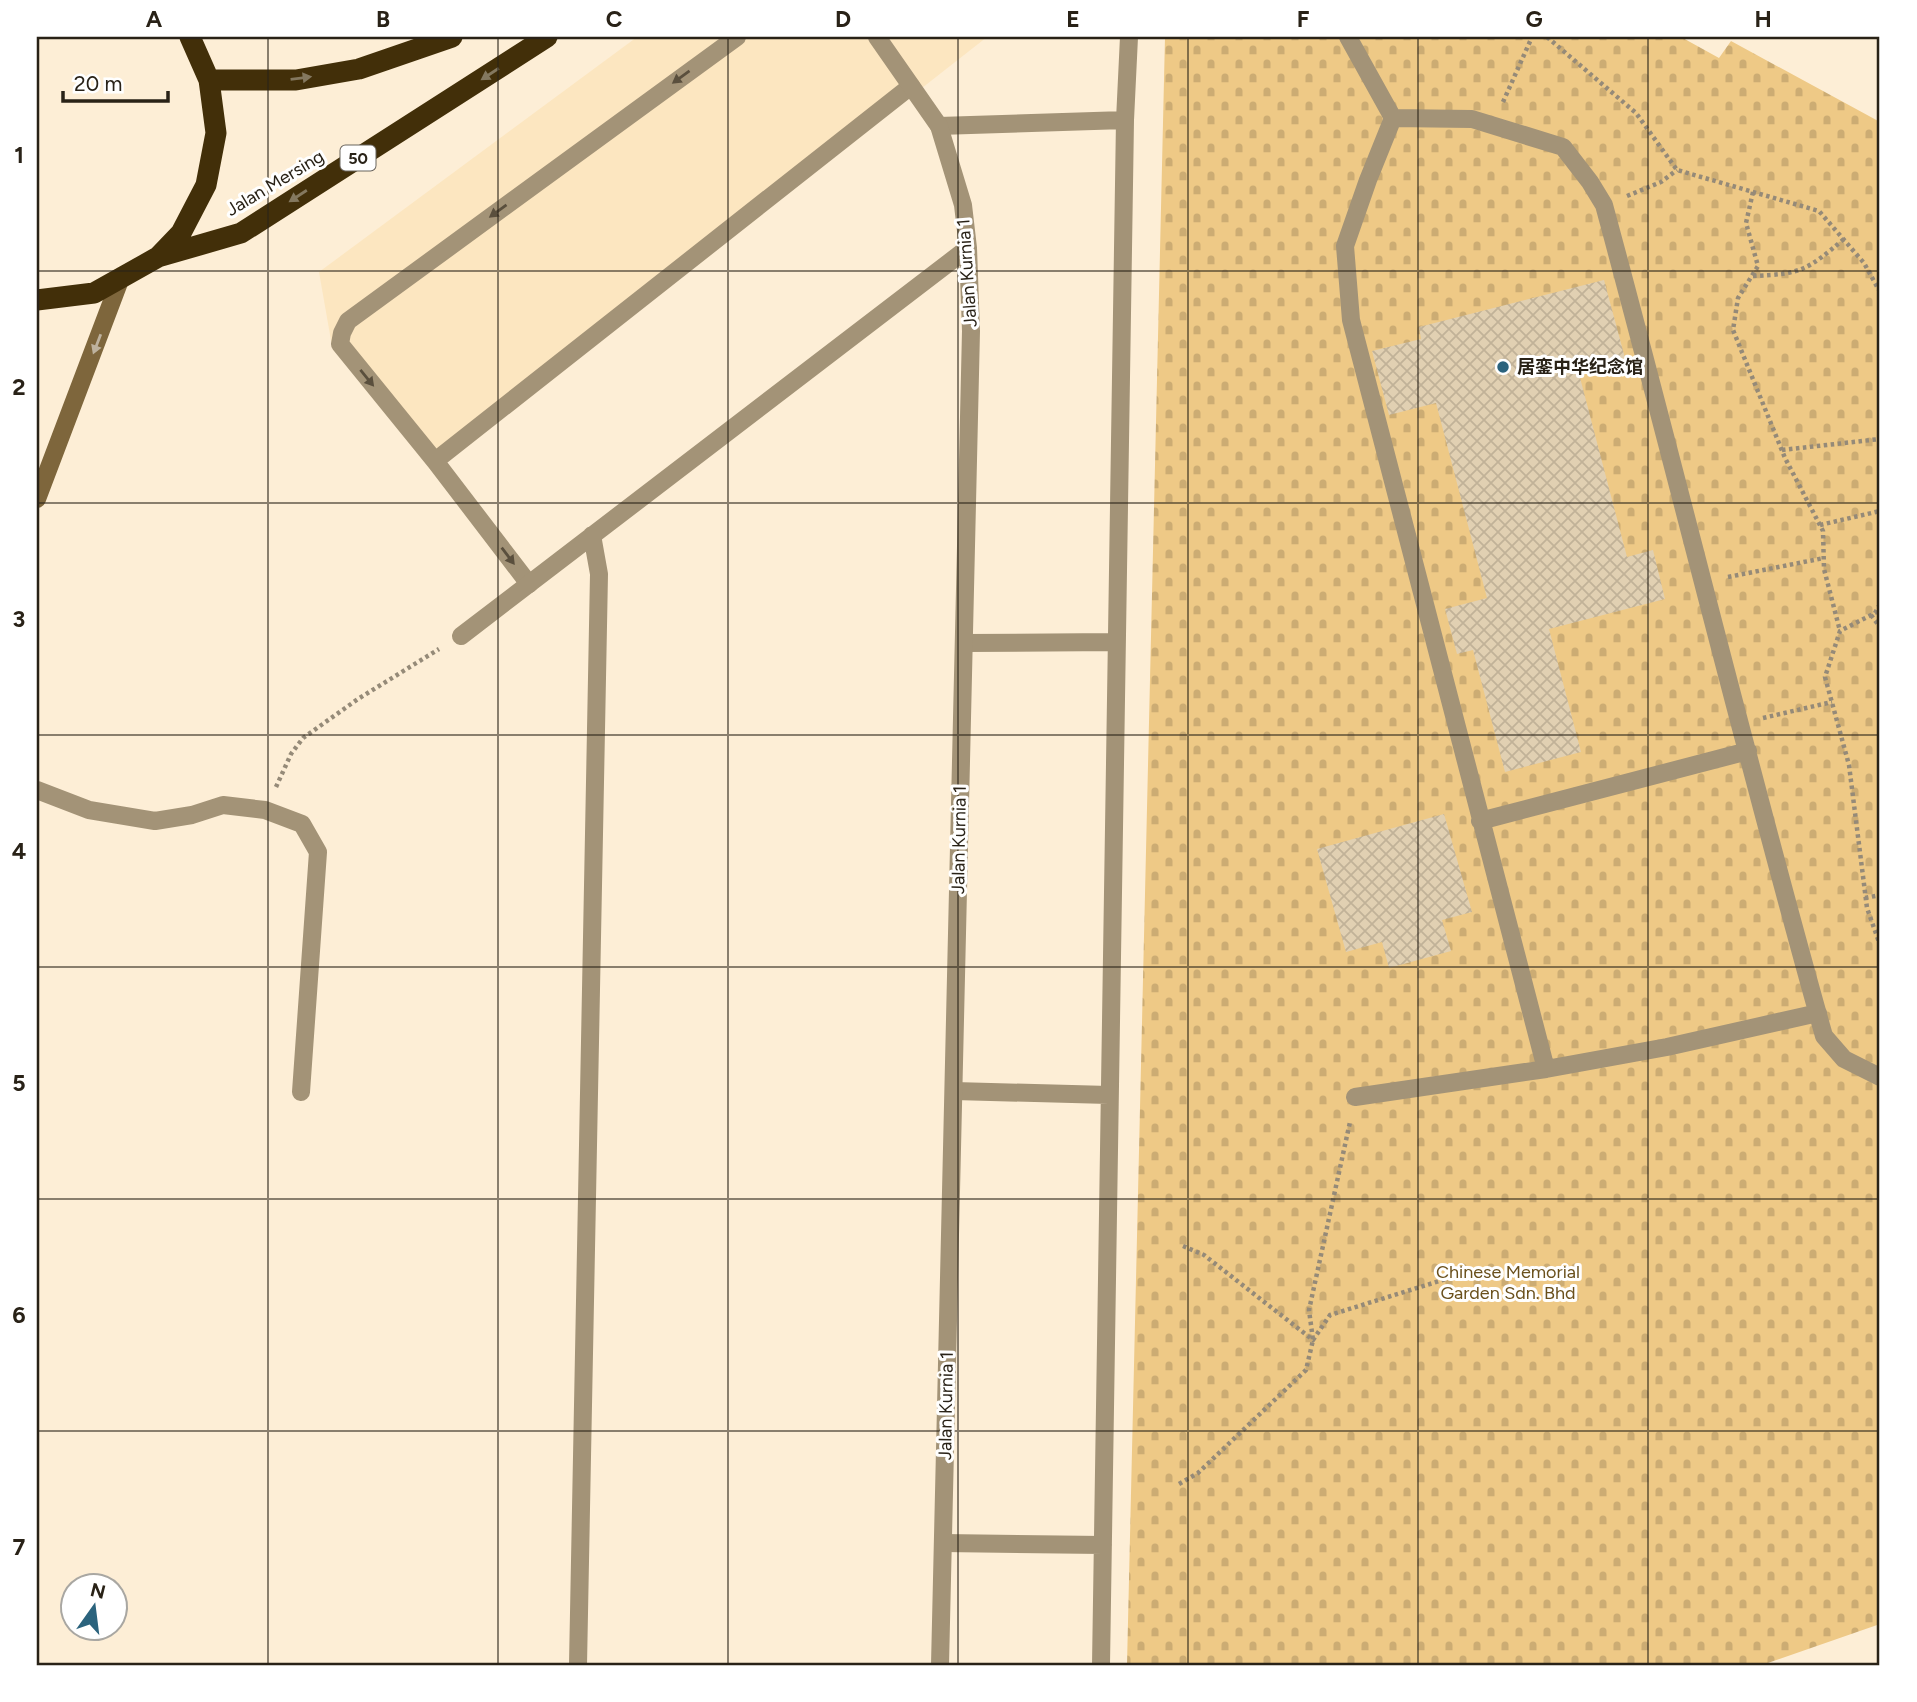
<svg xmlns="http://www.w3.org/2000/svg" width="1917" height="1702" font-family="Figtree,'Noto Sans SC',sans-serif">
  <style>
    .built { fill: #fce6c0 }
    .cemetery { fill: url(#cemetery-stones) }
    .building { fill: url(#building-cross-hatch) }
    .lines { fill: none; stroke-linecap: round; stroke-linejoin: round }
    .path { stroke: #958a78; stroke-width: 4.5; stroke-dasharray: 3.5 3.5; stroke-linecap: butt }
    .lane { stroke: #a39377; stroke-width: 18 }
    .street { stroke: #a39377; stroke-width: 18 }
    .secondary { stroke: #7e663c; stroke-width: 18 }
    .highway { stroke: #422f09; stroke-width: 21 }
    .oneway { fill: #84785f }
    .oneway2 { fill: #5a4f3d }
    .oneway3 { fill: #beb29e }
    .grid { fill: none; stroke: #292217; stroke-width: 2; stroke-opacity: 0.55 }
    .poi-dot { fill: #2b637d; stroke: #fff; stroke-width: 2.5 }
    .labels { text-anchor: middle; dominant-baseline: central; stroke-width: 6; stroke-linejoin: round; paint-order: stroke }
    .shield { fill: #fff; stroke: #69645d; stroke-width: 2 }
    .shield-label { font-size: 16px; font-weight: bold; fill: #292217 }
    .street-label { font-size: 18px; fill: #292217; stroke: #fff }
    .poi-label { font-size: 18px; font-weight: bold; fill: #292217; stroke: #fff; text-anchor: start }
    .park-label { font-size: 18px; fill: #6a501c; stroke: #fff }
    .neatline { fill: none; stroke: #292217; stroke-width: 2.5 }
    .grid-label { font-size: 23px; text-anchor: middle; font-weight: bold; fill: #292217 }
  </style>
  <defs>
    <pattern id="cemetery-stones" width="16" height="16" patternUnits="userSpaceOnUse" patternTransform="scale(1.75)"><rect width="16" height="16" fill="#eec986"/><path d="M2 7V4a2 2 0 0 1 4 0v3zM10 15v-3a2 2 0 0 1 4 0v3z" fill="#ccac73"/></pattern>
    <pattern id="building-cross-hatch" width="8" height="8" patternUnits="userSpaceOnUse" patternTransform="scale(1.75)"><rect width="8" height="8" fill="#e1d0b2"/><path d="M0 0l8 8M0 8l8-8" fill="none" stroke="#c1b298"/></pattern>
  </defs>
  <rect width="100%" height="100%" fill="#fdeed6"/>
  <path class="built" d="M 637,37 L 987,37 L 434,471 L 332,346 L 319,272 Z"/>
  <path class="cemetery" d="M 1165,37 L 1681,37 L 1719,58 L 1731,41 L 1880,122 L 1880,1624 L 1762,1665 L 1127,1665 Z"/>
  <path class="building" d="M 1604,280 L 1625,358 L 1578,370 L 1627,557 L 1653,550 L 1665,599 L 1549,629 L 1581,752 L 1505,772 L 1473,650 L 1457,654 L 1445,609 L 1487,598 L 1436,403 L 1389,415 L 1372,351 L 1421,339 L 1419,327 Z
    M 1444,814 L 1472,912 L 1442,920 L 1451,951 L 1389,968 L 1382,942 L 1346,952 L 1317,849 Z"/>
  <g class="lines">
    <path class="path" d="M 1547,37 L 1636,113 L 1677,170 L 1819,211 L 1864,263 L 1880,292
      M 1503,102 L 1532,37
      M 1753,192 L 1746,223 L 1758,266 L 1738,298 L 1733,330 L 1785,458 L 1823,531 L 1824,569 L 1840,631
      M 1627,196 L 1661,182 L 1677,170
      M 1753,276 C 1802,274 1807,270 1844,239
      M 1782,450 L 1880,439
      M 1820,525 L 1880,511
      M 1728,577 L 1824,558
      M 1880,604 L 1875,613 L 1840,631 L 1825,677 L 1849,765 L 1867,908 L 1880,945
      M 1871,615 L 1880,627
      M 1763,718 L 1832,702
      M 276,787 L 291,754 L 303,738 L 358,699 L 439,649
      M 1865,898 L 1880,895
      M 1183,1246 L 1204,1255 L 1313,1340 L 1330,1315 L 1462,1274
      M 1179,1484 L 1198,1473 L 1306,1370 L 1313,1340 L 1309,1310 L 1350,1122"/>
    <path class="lane" d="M 1348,37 L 1393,118
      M 1393,118 L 1368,180 L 1345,246 L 1351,320 L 1546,1069 L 1667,1047 L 1818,1013
      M 1393,118 L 1472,119 L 1563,147 L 1590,182 L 1604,205 C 1679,482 1746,760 1824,1036 L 1844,1059 L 1880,1077
      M 939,126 L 1125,120
      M 435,461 L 911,86
      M 529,584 L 435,461 L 340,344 L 342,333 L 348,321 L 737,37
      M 964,643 L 1116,642
      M 1480,821 L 1748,751
      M 954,1091 L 1109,1095
      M 1355,1097 L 1546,1069
      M 943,1543 L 1103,1545
      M 1101,1665 L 1125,120 L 1129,37"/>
    <path class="street" d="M 877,37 L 939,126 L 963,205 L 968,248 L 971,331 L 940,1665
      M 461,636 L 968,248
      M 37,790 L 89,810 L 155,821 L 192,815 L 223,805 L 265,810 L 302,824 L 318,852 L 301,1092
      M 578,1665 L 599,574 L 592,535"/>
    <path class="secondary" d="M 37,499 L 120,280"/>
    <path class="highway" d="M 209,80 L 296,80 L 359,69 L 452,37
      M 158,257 L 241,233 L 547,37
      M 37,300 L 94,293 L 158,257 L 181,233 L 206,185 L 216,133 L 209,80 L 190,37"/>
  </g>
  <defs><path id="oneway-solid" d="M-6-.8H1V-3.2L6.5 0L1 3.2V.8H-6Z" transform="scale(1.75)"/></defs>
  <g class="oneway">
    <use href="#oneway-solid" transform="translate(490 74) rotate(147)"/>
    <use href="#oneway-solid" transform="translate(301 78) rotate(-7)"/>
    <use href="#oneway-solid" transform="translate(298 196) rotate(147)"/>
  </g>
  <g class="oneway2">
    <use href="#oneway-solid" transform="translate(681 77) rotate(144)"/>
    <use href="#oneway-solid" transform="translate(498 211) rotate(144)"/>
    <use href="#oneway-solid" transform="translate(367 378) rotate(51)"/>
    <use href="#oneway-solid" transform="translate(508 556) rotate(53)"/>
  </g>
  <use class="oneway3" href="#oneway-solid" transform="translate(97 344) rotate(111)"/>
  <path class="grid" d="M 268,37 L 268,1665M 498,37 L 498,1665M 728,37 L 728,1665M 958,37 L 958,1665M 1188,37 L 1188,1665M 1418,37 L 1418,1665M 1648,37 L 1648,1665M 37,271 L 1880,271M 37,503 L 1880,503M 37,735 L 1880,735M 37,967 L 1880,967M 37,1199 L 1880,1199M 37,1431 L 1880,1431"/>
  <circle class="poi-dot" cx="1503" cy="367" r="7"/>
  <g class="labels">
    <rect class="shield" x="340.5" y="145.5" width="35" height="25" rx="5"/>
    <g class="shield-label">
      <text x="358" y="158">50</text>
    </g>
    <g class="street-label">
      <text transform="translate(275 183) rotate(-31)">Jalan Mersing</text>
      <text transform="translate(967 273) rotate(-94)">Jalan Kurnia 1</text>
      <text transform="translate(959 840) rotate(-89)">Jalan Kurnia 1</text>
      <text transform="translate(946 1406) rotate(-89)">Jalan Kurnia 1</text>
    </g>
    <g class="poi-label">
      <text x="1517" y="367">居銮中华纪念馆</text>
    </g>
    <g class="park-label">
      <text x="1508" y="1272">Chinese Memorial<tspan x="1508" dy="21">Garden Sdn. Bhd</tspan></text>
    </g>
  </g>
  <rect width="1917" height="1702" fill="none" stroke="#ffffff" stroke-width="77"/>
  <g transform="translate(94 1607) rotate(14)"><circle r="33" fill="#ffffff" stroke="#a9a7a2" stroke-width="2"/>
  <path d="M0-5L12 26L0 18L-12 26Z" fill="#2b637d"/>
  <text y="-10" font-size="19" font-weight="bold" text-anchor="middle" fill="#292217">N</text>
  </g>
  <path d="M63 91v10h105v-10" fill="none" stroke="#292217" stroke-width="3.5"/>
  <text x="74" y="91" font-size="21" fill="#292217" stroke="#ffffff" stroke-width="5" paint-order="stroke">20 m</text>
  <rect x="38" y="38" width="1840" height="1626" class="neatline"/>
  <g class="grid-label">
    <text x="154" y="27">A</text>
    <text x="383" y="27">B</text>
    <text x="614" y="27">C</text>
    <text x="843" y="27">D</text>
    <text x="1073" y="27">E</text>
    <text x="1303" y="27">F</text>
    <text x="1534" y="27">G</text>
    <text x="1763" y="27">H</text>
    <text x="19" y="163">1</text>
    <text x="19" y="395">2</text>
    <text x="19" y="627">3</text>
    <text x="19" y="859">4</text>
    <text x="19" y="1091">5</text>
    <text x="19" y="1323">6</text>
    <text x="19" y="1555">7</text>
  </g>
</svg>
